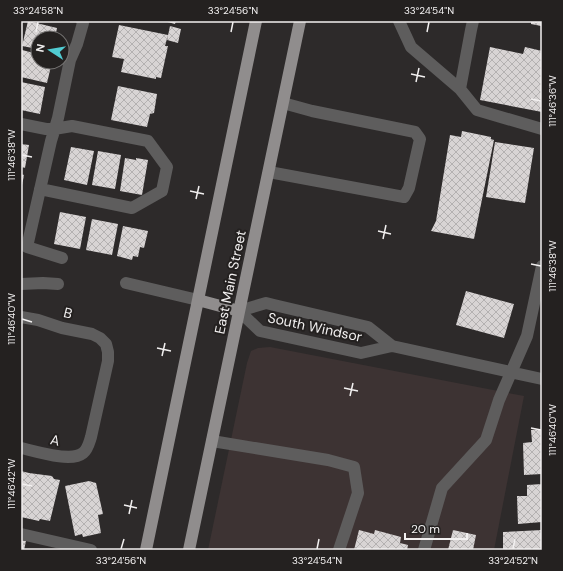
<svg xmlns="http://www.w3.org/2000/svg" width="563" height="571" font-family="'DM Sans',sans-serif">
  <style>
    .built { fill: #3d3333 }
    .building { fill: url(#building-cross-hatch) }
    .lines { fill: none; stroke-linecap: round; stroke-linejoin: round }
    .minor { stroke: #5e5d5d; stroke-width: 12 }
    .major { stroke: #908d8d; stroke-width: 12 }
    .ticks { fill: none; stroke: #f2f0f0; stroke-width: 1.5 }
    .labels { text-anchor: middle; dominant-baseline: central; stroke-width: 4; stroke-linejoin: round; paint-order: stroke }
    .street-label { font-size: 14px; fill: #f2f0f0; stroke: #242120 }
    .neatline { fill: none; stroke: #f2f0f0; stroke-width: 1.5 }
    .ticks-label { font-size: 10px; text-anchor: middle; fill: #f2f0f0 }
  </style>
  <defs>
    <pattern id="building-cross-hatch" width="8" height="8" patternUnits="userSpaceOnUse"><rect width="8" height="8" fill="#d8d4d4"/><path d="M0 0l8 8M0 8l8-8" fill="none" stroke="#b4b1b1"/></pattern>
  </defs>
  <rect width="100%" height="100%" fill="#2d2a2a"/>
  <path class="built" d="M 270,347 L 524,396 L 494,550 L 208,550 L 247,363 L 251,351 L 258,348 Z"/>
  <path class="building" d="M 28,21 L 57,28 L 55,38 L 38,38 L 38,49 L 22,46 Z
    M 164,21 L 176,21 L 175,24 Z
    M 531,21 L 542,21 L 541,26 L 531,24 Z
    M 119,25 L 168,35 L 165,46 L 168,46 L 161,78 L 156,77 L 156,79 L 121,72 L 124,59 L 112,57 Z
    M 170,26 L 181,29 L 178,43 L 167,40 Z
    M 490,47 L 523,54 L 525,47 L 542,51 L 542,112 L 480,100 Z
    M 22,50 L 38,54 L 38,62 L 52,62 L 47,83 L 21,77 Z
    M 21,82 L 45,87 L 40,114 L 21,110 Z
    M 118,86 L 157,94 L 154,113 L 150,114 L 147,127 L 111,120 Z
    M 462,131 L 491,137 L 491,139 L 494,140 L 474,239 L 431,231 L 436,221 L 450,135 L 461,137 Z
    M 495,142 L 534,148 L 525,203 L 486,197 Z
    M 21,144 L 29,145 L 25,168 L 21,167 Z
    M 71,147 L 94,151 L 87,185 L 64,180 Z
    M 98,151 L 121,155 L 115,189 L 92,185 Z
    M 125,158 L 136,160 L 136,158 L 148,160 L 142,195 L 120,191 Z
    M 21,174 L 24,175 L 22,185 L 21,185 Z
    M 60,212 L 86,217 L 80,249 L 54,244 Z
    M 92,219 L 118,224 L 112,255 L 86,250 Z
    M 123,226 L 148,231 L 144,248 L 140,247 L 138,257 L 133,256 L 132,260 L 117,256 Z
    M 466,291 L 514,304 L 504,338 L 456,325 Z
    M 542,429 L 542,474 L 524,475 L 523,443 L 532,442 L 531,430 Z
    M 21,471 L 29,473 L 52,476 L 54,479 L 60,480 L 50,521 L 40,519 L 39,521 L 21,517 Z
    M 89,481 L 96,483 L 103,514 L 98,515 L 101,533 L 83,537 L 82,534 L 75,536 L 65,486 Z
    M 542,484 L 542,522 L 518,524 L 517,496 L 527,496 L 527,485 Z
    M 359,530 L 374,534 L 375,530 L 401,537 L 400,543 L 408,545 L 407,550 L 354,550 Z
    M 453,530 L 476,535 L 473,550 L 448,550 Z
    M 542,530 L 542,550 L 503,550 L 503,532 Z
    M 21,540 L 26,541 L 24,550 L 21,550 Z"/>
  <g class="lines">
    <path class="minor" d="M 399,21 L 411,47 L 460,89 L 477,110 L 542,129
      M 460,89 L 471,30 L 473,21
      M 21,124 L 46,129 L 54,129 L 72,126 L 148,141 L 167,167 L 162,191 L 132,208 L 40,189
      M 269,172 L 404,197 L 409,188 L 420,139 L 415,132 L 312,111 L 283,103
      M 62,258 L 27,247 L 51,141 L 58,118 L 70,60 L 77,44 L 83,23 L 82,21
      M 126,283 L 198,300
      M 21,284 L 43,283 L 58,284
      M 21,317 L 38,320 L 62,328 L 92,334 L 100,338 L 106,344 L 108,352 L 108,361 L 91,437 C 89,443 88,449 83,453 C 71,463 35,451 21,448
      M 392,346 L 368,327 L 274,305 L 266,303 L 239,311 L 260,331 L 361,353 L 392,346 L 542,379
      M 212,441 L 328,460 L 354,467 L 358,493 L 339,550
      M 21,534 L 91,550
      M 424,550 L 442,488 L 486,440 L 499,400 L 527,336 L 542,266"/>
    <path class="major" d="M 198,300 L 239,311
      M 146,550 L 256,21
      M 189,550 L 300,21"/>
  </g>
  <path class="ticks" d="M 36,32 L 38,22M 231,32 L 233,22M 427,32 L 429,22M 411,74 L 425,77M 416,82 L 419,68M 531,99 L 541,101M 22,155 L 32,157M 190,191 L 204,194M 196,199 L 199,186M 378,231 L 391,234M 383,239 L 386,225M 531,264 L 541,266M 22,319 L 32,322M 157,348 L 171,351M 162,356 L 165,343M 344,388 L 358,391M 350,396 L 353,383M 531,428 L 541,430M 22,484 L 32,486M 124,505 L 137,508M 129,514 L 132,500M 121,549 L 124,539M 317,549 L 319,539M 513,549 L 515,539"/>
  <g class="labels">
    <g class="street-label">
      <text transform="translate(230 282) rotate(-78)">East Main Street</text>
      <text transform="translate(68 313) rotate(14)">B</text>
      <text transform="translate(315 327) rotate(12)">South Windsor</text>
      <text transform="translate(55 440) rotate(12)">A</text>
    </g>
  </g>
  <rect width="563" height="571" fill="none" stroke="#242120" stroke-width="44"/>
  <g transform="translate(50 50) rotate(282)"><circle r="19" fill="#242120" stroke="#767473"/>
  <path d="M0-3L7 15L0 10L-7 15Z" fill="#51ccd2"/>
  <text y="-6" font-size="11" font-weight="bold" text-anchor="middle" fill="#f2f0f0">N</text>
  </g>
  <path d="M405 533v6h62v-6" fill="none" stroke="#f2f0f0" stroke-width="2"/>
  <text x="411" y="533" font-size="12" fill="#f2f0f0" stroke="#242120" stroke-width="3" paint-order="stroke">20 m</text>
  <rect x="22" y="22" width="519" height="527" class="neatline"/>
  <g class="ticks-label">
    <text x="38" y="14">33°24'58"N</text>
    <text x="233" y="14">33°24'56"N</text>
    <text x="429" y="14">33°24'54"N</text>
    <text transform="translate(552 101) rotate(-90)" y="4">111°46'36"W</text>
    <text transform="translate(11 155) rotate(-90)" y="4">111°46'38"W</text>
    <text transform="translate(552 266) rotate(-90)" y="4">111°46'38"W</text>
    <text transform="translate(11 319) rotate(-90)" y="4">111°46'40"W</text>
    <text transform="translate(552 430) rotate(-90)" y="4">111°46'40"W</text>
    <text transform="translate(11 484) rotate(-90)" y="4">111°46'42"W</text>
    <text x="121" y="564">33°24'56"N</text>
    <text x="317" y="564">33°24'54"N</text>
    <text x="513" y="564">33°24'52"N</text>
  </g>
</svg>
